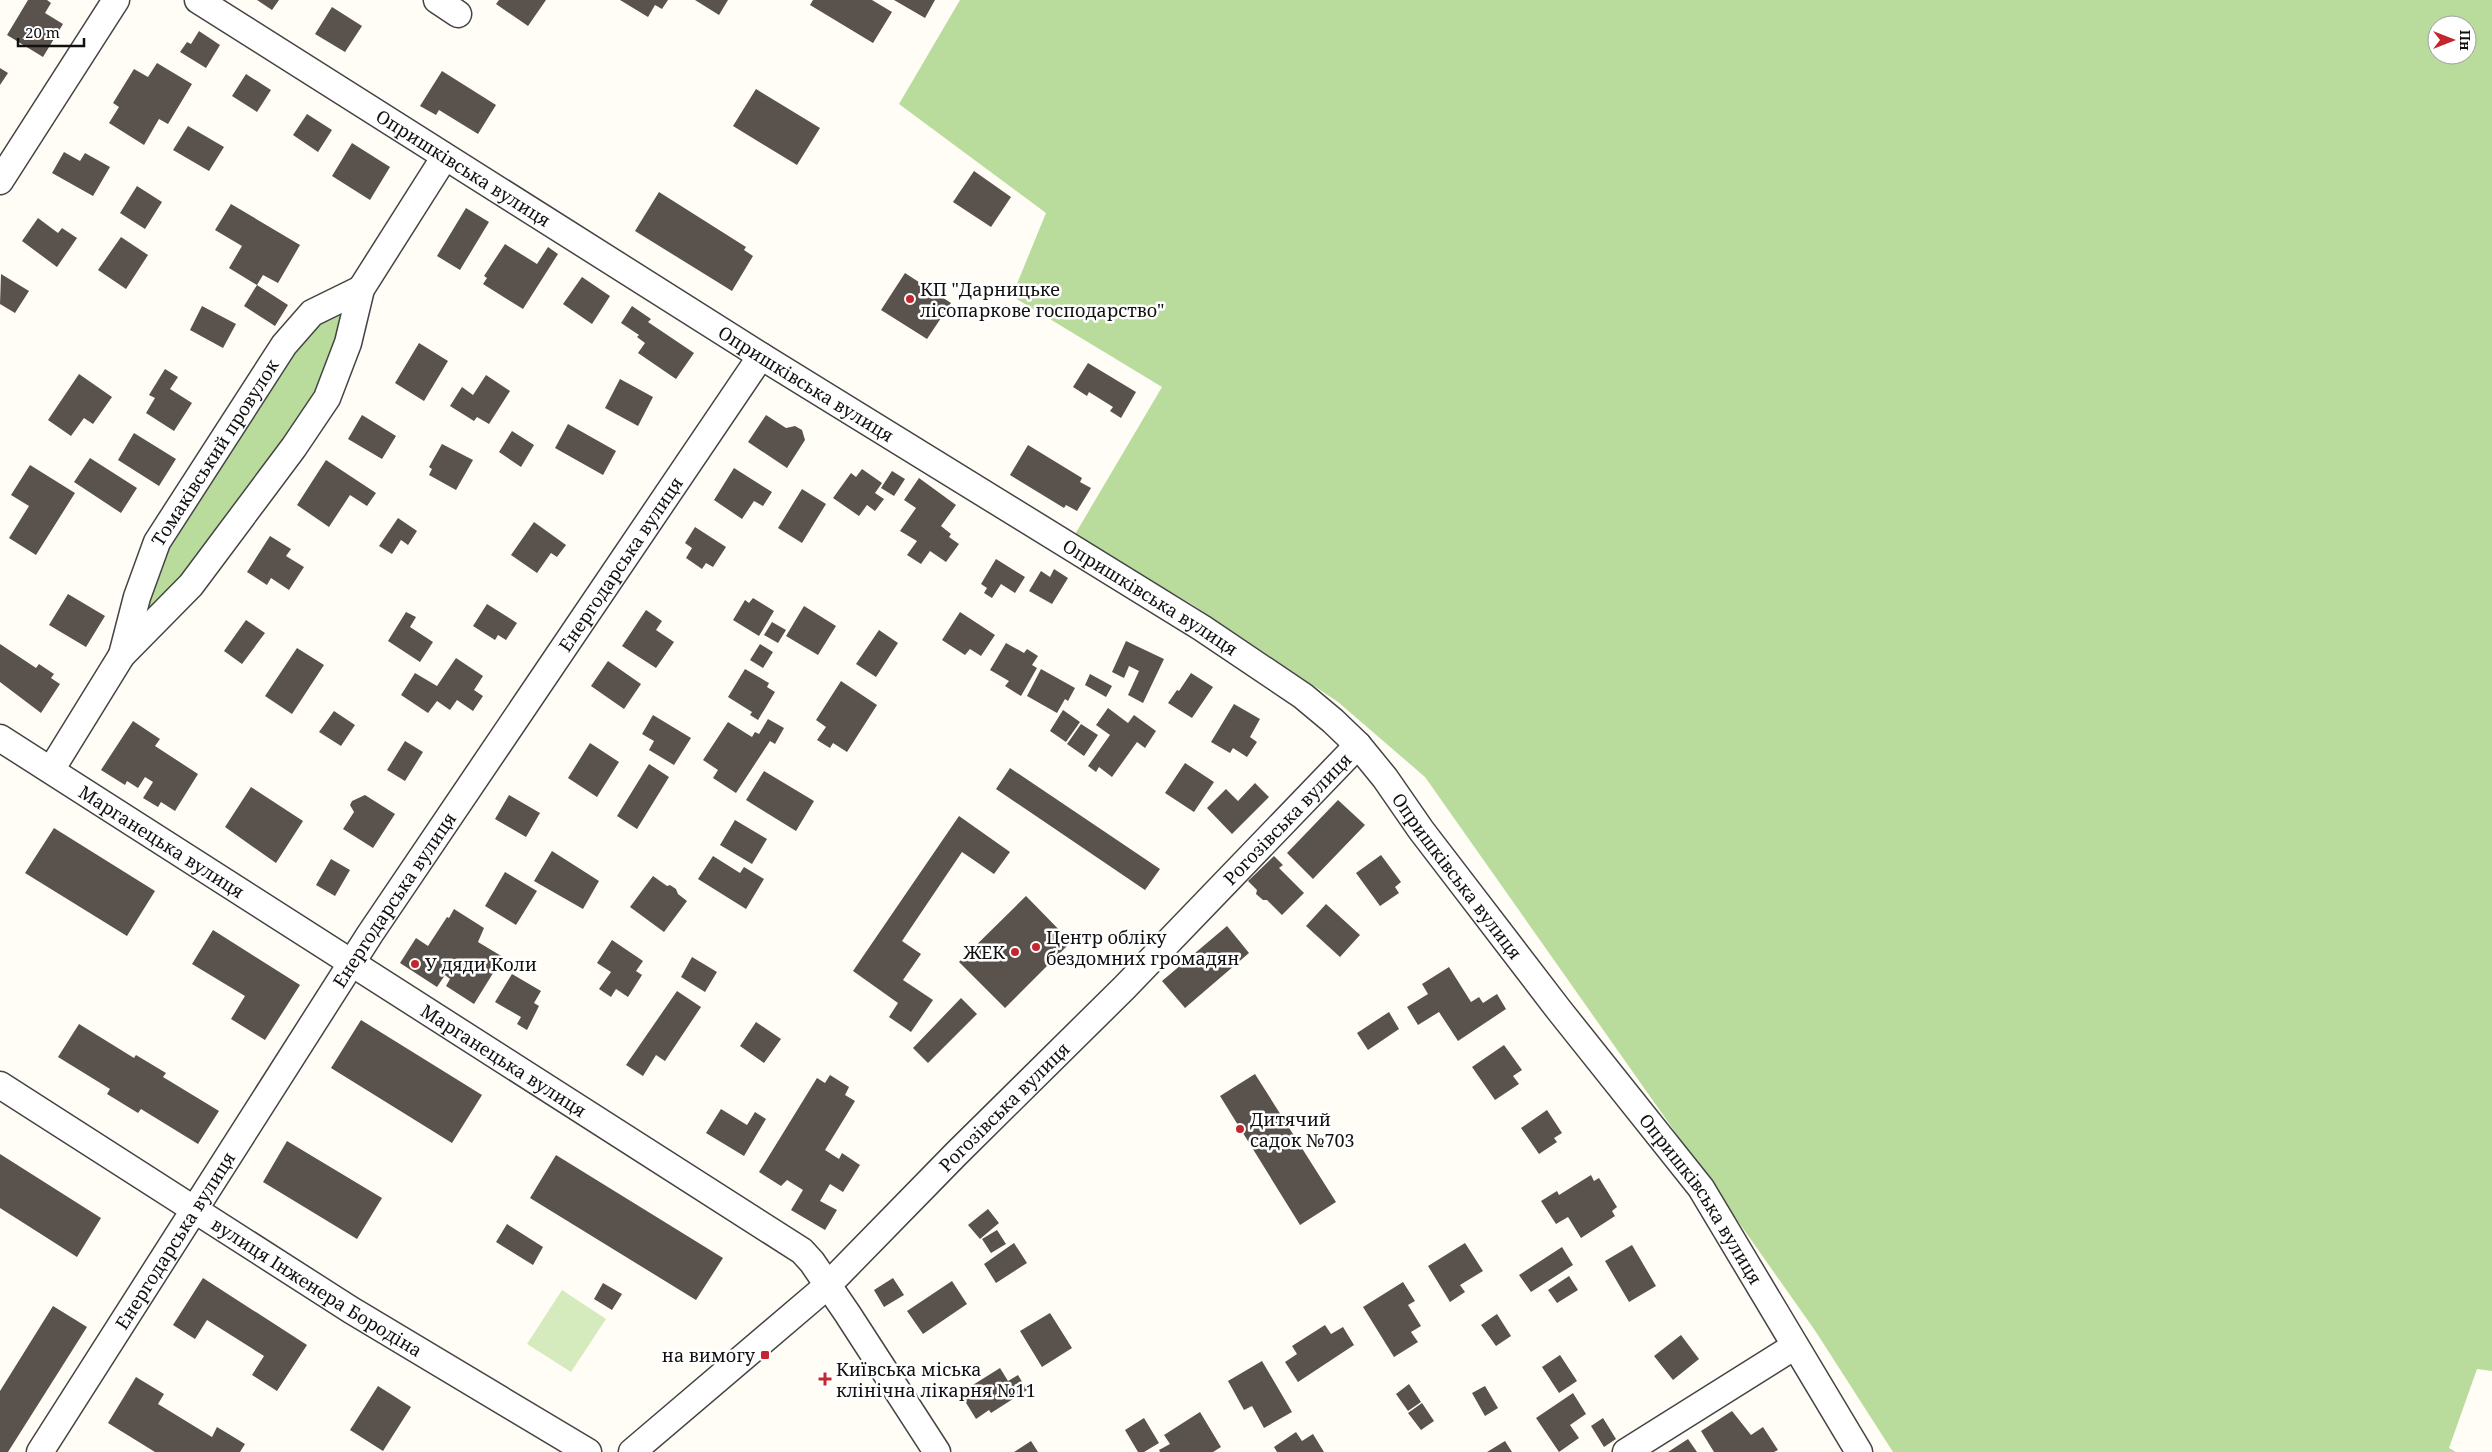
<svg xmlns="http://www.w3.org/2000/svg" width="2492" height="1452" font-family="'Noto Serif',serif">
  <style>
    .green { fill: #d5ebbd }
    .forest { fill: #b9dc9c; fill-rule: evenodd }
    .building { fill: #5a524d }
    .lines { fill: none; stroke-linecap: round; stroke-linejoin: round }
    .minor-casing { stroke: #444; stroke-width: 29 }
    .minor { stroke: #fff; stroke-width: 26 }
    .poi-dot { fill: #c4262e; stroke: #fff; stroke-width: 2 }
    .labels { text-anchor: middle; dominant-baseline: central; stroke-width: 5; stroke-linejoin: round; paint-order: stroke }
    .street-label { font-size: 18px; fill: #111; stroke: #fff }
    .poi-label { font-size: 18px; fill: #111; stroke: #fff; text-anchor: start }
  </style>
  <rect width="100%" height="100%" fill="#fffdf5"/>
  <path class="green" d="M 562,1290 L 606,1319 L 571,1372 L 527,1344 Z"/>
  <path class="forest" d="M 960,0 L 2492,0 L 2492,1371 L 2477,1369 L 2449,1448 L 2456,1452 L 1893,1452 L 1816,1332 L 1425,777 L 1338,702 L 1193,605 L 1074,536 L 1162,387 L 1012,296 L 1046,213 L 899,104 ZM 2437,25 L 2467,25 L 2467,55 L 2437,55 Z
    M 347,309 L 322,391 L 158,610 L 147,608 L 166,543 L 292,349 L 317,324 Z"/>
  <path class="building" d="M 28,0 L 47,0 L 51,3 L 45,13 L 63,24 L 43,57 L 7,35 Z
    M 257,0 L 279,0 L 272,10 Z
    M 499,0 L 546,0 L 528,26 L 496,4 Z
    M 620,0 L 668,0 L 662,9 L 655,5 L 648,17 Z
    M 695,0 L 728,0 L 719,15 Z
    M 813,0 L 872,0 L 892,12 L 873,43 L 810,5 Z
    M 894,0 L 935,0 L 925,18 Z
    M 332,7 L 362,26 L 345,52 L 315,34 Z
    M 199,31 L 220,45 L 206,68 L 180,52 L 187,42 L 191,44 Z
    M 157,63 L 192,84 L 168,124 L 159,119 L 144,145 L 109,123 L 119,107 L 113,103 L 134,69 L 148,77 Z
    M 0,68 L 8,73 L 0,85 Z
    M 442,71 L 496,105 L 478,134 L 439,110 L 436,115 L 420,106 Z
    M 246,74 L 271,90 L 257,112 L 232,96 Z
    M 756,89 L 820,128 L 797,165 L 733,126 Z
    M 307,114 L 332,130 L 318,152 L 293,135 Z
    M 188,126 L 224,147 L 209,171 L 173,150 Z
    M 352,143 L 390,167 L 370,200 L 332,176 Z
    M 64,152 L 80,161 L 85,153 L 110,167 L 93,196 L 52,173 Z
    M 974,171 L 1011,197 L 991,227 L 953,202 Z
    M 137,186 L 162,202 L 145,229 L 120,213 Z
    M 659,192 L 746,247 L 744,250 L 753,256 L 732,291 L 635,231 Z
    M 231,204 L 300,245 L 278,283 L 263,275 L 257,285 L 229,268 L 242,246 L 215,230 Z
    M 466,208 L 489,222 L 460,270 L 437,256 Z
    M 38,218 L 58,233 L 62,228 L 77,238 L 57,267 L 22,241 Z
    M 121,237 L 148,255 L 126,289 L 98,270 Z
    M 505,244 L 537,264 L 548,247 L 558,254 L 523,309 L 483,284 L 487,278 L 484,276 Z
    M 905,273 L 951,303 L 927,339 L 881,310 Z
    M 1,274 L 29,291 L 15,313 L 0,304 Z
    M 582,277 L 610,296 L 592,324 L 563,304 Z
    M 257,285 L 288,305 L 275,326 L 244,306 Z
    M 202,306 L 236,324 L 223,348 L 190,330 Z
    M 632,306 L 651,319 L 648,322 L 694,353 L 676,379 L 638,353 L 645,343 L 637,337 L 639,335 L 621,323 Z
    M 419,343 L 448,361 L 424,401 L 395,383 Z
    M 1088,363 L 1136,392 L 1121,418 L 1110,411 L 1113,407 L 1089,392 L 1087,396 L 1073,387 Z
    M 165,369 L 178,377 L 170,389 L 192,403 L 174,431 L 146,413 L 155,398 L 149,395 Z
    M 79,374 L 112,397 L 93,424 L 84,418 L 71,436 L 48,420 Z
    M 486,375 L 510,391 L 489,424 L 477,417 L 474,421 L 450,406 L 462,387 L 473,395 Z
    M 620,379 L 653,397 L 638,426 L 605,408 Z
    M 362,415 L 396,436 L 382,459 L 348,439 Z
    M 766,415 L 786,428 L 795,426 L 802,430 L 805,440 L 787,468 L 748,442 Z
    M 568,424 L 616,451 L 603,475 L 555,448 Z
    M 512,431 L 534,445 L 521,467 L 499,452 Z
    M 134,433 L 176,459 L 159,486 L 118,460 Z
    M 442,444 L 473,460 L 456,490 L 429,475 L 432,469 L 429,467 Z
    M 1028,445 L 1082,478 L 1080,482 L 1091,488 L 1077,511 L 1066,505 L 1064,508 L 1010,475 Z
    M 90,458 L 137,488 L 121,513 L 74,482 Z
    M 326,460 L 376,493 L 367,506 L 350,495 L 329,527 L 297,505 Z
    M 30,465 L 75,493 L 36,555 L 9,538 L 29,506 L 11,495 Z
    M 734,468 L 772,492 L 763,506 L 754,501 L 742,519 L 714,500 Z
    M 862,469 L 882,483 L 875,493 L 884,499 L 875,511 L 867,505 L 859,516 L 833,498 L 851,473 L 856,477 Z
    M 892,471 L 905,479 L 894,496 L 881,488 Z
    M 919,478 L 956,505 L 941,526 L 951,534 L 949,537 L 959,544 L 946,562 L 930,551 L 921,564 L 907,555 L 917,541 L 900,531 L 916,508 L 904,500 Z
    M 802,489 L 826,504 L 802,543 L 778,528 Z
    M 398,518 L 417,531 L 408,545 L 401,540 L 392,554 L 379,546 Z
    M 534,522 L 566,545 L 557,557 L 551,553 L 537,573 L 511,555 Z
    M 695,527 L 726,547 L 713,567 L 706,563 L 702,569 L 686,558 L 692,548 L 685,543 Z
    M 270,536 L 291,549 L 286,556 L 304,567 L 289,590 L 271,578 L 267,585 L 247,572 Z
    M 996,559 L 1025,577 L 1015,593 L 1001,584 L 992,598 L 984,593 L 987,588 L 981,584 Z
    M 1054,569 L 1068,578 L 1052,604 L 1029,591 L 1041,571 L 1050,577 Z
    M 68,594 L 105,616 L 86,647 L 49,625 Z
    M 753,598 L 774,611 L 759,636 L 733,620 L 745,600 L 749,603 Z
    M 487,604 L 517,623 L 506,640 L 498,635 L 495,640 L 473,626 Z
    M 804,606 L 836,626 L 818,655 L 786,636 Z
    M 646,610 L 662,621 L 656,630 L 674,642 L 656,668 L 622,646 Z
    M 406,612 L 416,617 L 410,627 L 433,642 L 420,662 L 388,641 Z
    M 960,612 L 995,635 L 981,656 L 970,649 L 965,655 L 942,640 Z
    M 246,620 L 265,633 L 242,664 L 224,651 Z
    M 772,622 L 786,630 L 778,643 L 764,635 Z
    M 879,630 L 898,643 L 876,677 L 856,664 Z
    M 1126,641 L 1164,659 L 1143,703 L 1128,695 L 1139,671 L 1129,666 L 1124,678 L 1112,672 Z
    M 1006,643 L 1024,653 L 1027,649 L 1038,656 L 1032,665 L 1037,668 L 1021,696 L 1005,686 L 1009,681 L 990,670 Z
    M 0,644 L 36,668 L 39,664 L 54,674 L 51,678 L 60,684 L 41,713 L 0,682 Z
    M 760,644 L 773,652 L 763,668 L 750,660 Z
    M 297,648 L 324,665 L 292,714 L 265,696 Z
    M 456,658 L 483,676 L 474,690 L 483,696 L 473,711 L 457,700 L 450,710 L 437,701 L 428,713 L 401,695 L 415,673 L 437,686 Z
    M 608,661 L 641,684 L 624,709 L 591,686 Z
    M 745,669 L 769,683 L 767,687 L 775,692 L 758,720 L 750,715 L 752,712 L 728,697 Z
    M 1041,669 L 1075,688 L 1068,701 L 1065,699 L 1057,713 L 1027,696 Z
    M 1191,673 L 1213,687 L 1192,718 L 1168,703 L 1177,690 L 1179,691 Z
    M 1090,674 L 1112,686 L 1106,697 L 1085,685 Z
    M 841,681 L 877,705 L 847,752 L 833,743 L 830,748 L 817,740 L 826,727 L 816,720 Z
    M 1234,704 L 1260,719 L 1250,737 L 1257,742 L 1247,757 L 1233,748 L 1230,753 L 1211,742 Z
    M 1108,708 L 1128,723 L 1134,715 L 1156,731 L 1145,748 L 1137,742 L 1112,777 L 1099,767 L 1096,772 L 1088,766 L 1110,735 L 1096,725 Z
    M 1063,710 L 1080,722 L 1066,742 L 1050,731 Z
    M 334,711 L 355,725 L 341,746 L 319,732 Z
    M 653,715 L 691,738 L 674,765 L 649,750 L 654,741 L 642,734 Z
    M 768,719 L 784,728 L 775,744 L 770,741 L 736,793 L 713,778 L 718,770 L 703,760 L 728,722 L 752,737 L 755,732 L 759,734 Z
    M 133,721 L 160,739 L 155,746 L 198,774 L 175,811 L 161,802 L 158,807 L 143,798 L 153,782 L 145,777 L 138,788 L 127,781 L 125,785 L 101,770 Z
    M 1081,724 L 1098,735 L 1084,756 L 1067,744 Z
    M 405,741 L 423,752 L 405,781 L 387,770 Z
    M 590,743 L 619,762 L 597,797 L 568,778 Z
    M 1185,763 L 1214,782 L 1194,812 L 1165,793 Z
    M 649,764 L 669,777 L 637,829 L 617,816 Z
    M 1010,768 L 1160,869 L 1145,890 L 996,789 Z
    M 764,771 L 814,801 L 796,831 L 746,800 Z
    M 1255,783 L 1269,797 L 1232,834 L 1207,808 L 1226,789 L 1238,801 Z
    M 251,787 L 303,821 L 276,863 L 225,827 Z
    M 365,795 L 395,814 L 373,848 L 343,829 L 354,812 L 350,805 L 352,801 Z
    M 509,795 L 540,813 L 526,837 L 495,819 Z
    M 1338,800 L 1365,825 L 1313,879 L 1287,853 Z
    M 959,816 L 1010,852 L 994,874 L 962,852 L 902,941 L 921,954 L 903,980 L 933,1000 L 911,1032 L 889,1017 L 898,1003 L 853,971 Z
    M 735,820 L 767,839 L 752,864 L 720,845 Z
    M 54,828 L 155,891 L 127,936 L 25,873 Z
    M 552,851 L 599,881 L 583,909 L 534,881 Z
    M 1381,855 L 1401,882 L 1395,887 L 1399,893 L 1380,906 L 1356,873 Z
    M 713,856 L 740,873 L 744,867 L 764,879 L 746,909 L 698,879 Z
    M 1274,856 L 1283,865 L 1279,868 L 1304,893 L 1282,915 L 1267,900 L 1263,900 L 1256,894 L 1257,890 L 1248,881 Z
    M 331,859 L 350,870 L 335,896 L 316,885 Z
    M 505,872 L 537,891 L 516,925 L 485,906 Z
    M 653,876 L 667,886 L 670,885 L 676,889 L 678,894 L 687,901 L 664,932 L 630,907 Z
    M 1026,896 L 1071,942 L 1005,1008 L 959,962 Z
    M 1326,904 L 1360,935 L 1340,957 L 1306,926 Z
    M 454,909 L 484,928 L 478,942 L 503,957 L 474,1004 L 446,986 L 450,979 L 445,975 L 437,987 L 400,963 L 416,938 L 428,946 L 447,917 L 449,918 Z
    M 1227,926 L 1249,953 L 1185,1008 L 1162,981 Z
    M 213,930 L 300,985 L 265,1040 L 231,1019 L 245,996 L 192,964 Z
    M 612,940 L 643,961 L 636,971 L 642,975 L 628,997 L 616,989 L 611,997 L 599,989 L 611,972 L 597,963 Z
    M 692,957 L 717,972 L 705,992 L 681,977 Z
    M 1449,967 L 1471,1002 L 1479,997 L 1483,1003 L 1497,994 L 1506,1009 L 1458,1041 L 1439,1012 L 1418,1025 L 1407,1007 L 1428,994 L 1422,984 Z
    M 512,974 L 541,991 L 534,1003 L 539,1006 L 527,1030 L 517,1024 L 521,1017 L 495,1002 Z
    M 677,991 L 701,1007 L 665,1061 L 656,1055 L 643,1076 L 626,1065 Z
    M 961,998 L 977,1014 L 928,1063 L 913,1048 Z
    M 1389,1012 L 1399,1029 L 1368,1050 L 1357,1033 Z
    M 361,1020 L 482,1095 L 452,1143 L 331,1068 Z
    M 756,1022 L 781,1039 L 764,1063 L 740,1046 Z
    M 79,1024 L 134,1058 L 136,1055 L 166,1073 L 163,1077 L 219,1111 L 198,1144 L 141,1109 L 138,1113 L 107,1094 L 110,1089 L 58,1057 Z
    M 1504,1045 L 1522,1070 L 1513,1076 L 1519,1084 L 1495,1100 L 1472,1067 Z
    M 1255,1074 L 1336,1202 L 1300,1225 L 1220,1096 Z
    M 830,1075 L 849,1087 L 845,1095 L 855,1101 L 825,1150 L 839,1159 L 842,1153 L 860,1165 L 843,1192 L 830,1184 L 820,1201 L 837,1210 L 825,1230 L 791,1210 L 803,1190 L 787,1180 L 781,1186 L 759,1172 L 817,1078 L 825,1083 Z
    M 721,1109 L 747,1125 L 755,1112 L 766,1119 L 744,1156 L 706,1133 Z
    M 1547,1110 L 1562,1133 L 1554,1138 L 1557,1142 L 1539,1154 L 1521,1128 Z
    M 287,1141 L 382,1198 L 357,1239 L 263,1182 Z
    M 0,1154 L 101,1218 L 77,1257 L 0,1208 Z
    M 556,1155 L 723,1258 L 696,1300 L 530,1198 Z
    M 1591,1175 L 1594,1181 L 1599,1178 L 1617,1207 L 1612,1211 L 1615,1216 L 1581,1238 L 1568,1217 L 1556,1224 L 1541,1201 L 1557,1191 L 1559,1195 Z
    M 988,1209 L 999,1223 L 980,1239 L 968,1225 Z
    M 507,1224 L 543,1247 L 533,1265 L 496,1242 Z
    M 997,1230 L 1006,1244 L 991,1253 L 982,1239 Z
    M 1014,1243 L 1027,1263 L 996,1283 L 984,1264 Z
    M 1465,1243 L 1483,1271 L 1460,1285 L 1465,1292 L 1450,1302 L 1428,1266 Z
    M 1632,1245 L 1656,1286 L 1629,1302 L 1605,1261 Z
    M 1562,1247 L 1573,1265 L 1531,1292 L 1519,1275 Z
    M 1569,1276 L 1578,1290 L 1557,1303 L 1548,1290 Z
    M 203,1278 L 307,1345 L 277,1391 L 252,1375 L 264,1356 L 253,1349 L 207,1320 L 195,1339 L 173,1325 Z
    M 893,1278 L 904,1295 L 884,1307 L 874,1290 Z
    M 952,1281 L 967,1304 L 923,1334 L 907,1311 Z
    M 1403,1282 L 1415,1301 L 1408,1305 L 1421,1326 L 1411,1332 L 1418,1342 L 1394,1357 L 1363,1307 Z
    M 603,1283 L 622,1294 L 612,1310 L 594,1299 Z
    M 53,1306 L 87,1327 L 8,1452 L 0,1452 L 0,1391 Z
    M 1050,1313 L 1072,1348 L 1042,1367 L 1020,1331 Z
    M 1497,1314 L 1511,1336 L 1496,1346 L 1481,1325 Z
    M 1325,1325 L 1331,1334 L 1343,1327 L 1354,1345 L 1298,1382 L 1285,1362 L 1297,1354 L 1292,1346 Z
    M 1681,1335 L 1699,1359 L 1673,1380 L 1654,1356 Z
    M 1560,1355 L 1577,1381 L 1559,1393 L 1542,1367 Z
    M 1262,1361 L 1292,1412 L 1264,1428 L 1252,1406 L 1244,1410 L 1228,1381 Z
    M 1000,1368 L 1008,1381 L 1018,1375 L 1027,1390 L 991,1413 L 989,1410 L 976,1419 L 960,1393 Z
    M 136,1377 L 164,1394 L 158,1404 L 212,1437 L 217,1427 L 245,1444 L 240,1452 L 155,1452 L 108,1423 Z
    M 1409,1384 L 1421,1402 L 1408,1411 L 1396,1394 Z
    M 378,1386 L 411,1407 L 383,1451 L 350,1430 Z
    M 1485,1386 L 1498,1408 L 1485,1416 L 1472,1393 Z
    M 1573,1393 L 1586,1414 L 1570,1425 L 1579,1438 L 1559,1452 L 1536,1418 Z
    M 1422,1403 L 1434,1421 L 1421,1430 L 1408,1413 Z
    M 1732,1411 L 1751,1435 L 1763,1427 L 1778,1450 L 1774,1452 L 1714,1452 L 1701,1431 Z
    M 1200,1412 L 1221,1447 L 1213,1452 L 1160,1452 L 1159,1450 L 1170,1444 L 1164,1435 Z
    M 1144,1418 L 1159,1443 L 1144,1452 L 1138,1452 L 1125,1430 Z
    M 1603,1418 L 1616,1439 L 1604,1447 L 1591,1426 Z
    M 1296,1432 L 1302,1441 L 1313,1434 L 1324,1452 L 1277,1452 L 1274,1447 Z
    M 1688,1439 L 1697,1452 L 1668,1452 Z
    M 1031,1441 L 1038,1452 L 1014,1452 Z
    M 1505,1441 L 1512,1452 L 1487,1452 Z"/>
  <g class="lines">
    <defs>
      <g id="minor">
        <path id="s1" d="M 198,0 L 761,356 L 1202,628 L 1303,696 L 1333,721 L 1358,745 L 1385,778 L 1421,830 L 1559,1010 L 1701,1188 L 1859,1452"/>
        <path d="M 437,0 L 458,14"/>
        <path d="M 0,181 L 116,0"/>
        <path id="s2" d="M 122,655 L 137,597 L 157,542 L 284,345 L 312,313 L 361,289"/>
        <path id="s3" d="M 0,738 L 802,1251 L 812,1262 L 847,1313 L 937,1452"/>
        <path d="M 51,770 L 122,655 L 191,585 L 294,447 L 327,398 L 348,343 L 361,289 L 444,158"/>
        <path id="s4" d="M 0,1085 L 351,1310 L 588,1452"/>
        <path id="s5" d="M 40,1452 L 370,934 L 761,356"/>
        <path id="s6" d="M 632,1452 L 827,1286 L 956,1154 L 1125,987 L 1358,745"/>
        <path d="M 1626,1452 L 1795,1346"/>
      </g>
    </defs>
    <use href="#minor" class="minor-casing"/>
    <use href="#minor" class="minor"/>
  </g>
  <g class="poi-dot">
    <circle cx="910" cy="299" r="5"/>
    <circle cx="1036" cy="947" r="5"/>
    <circle cx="1015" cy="952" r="5"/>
    <circle cx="415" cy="964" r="5"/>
    <circle cx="1240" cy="1129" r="5"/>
    <rect x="760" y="1350" width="10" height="10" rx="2.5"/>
    <path d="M822.5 1371.5h5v5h5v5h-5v5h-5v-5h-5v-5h5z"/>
  </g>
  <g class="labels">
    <g class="street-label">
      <text stroke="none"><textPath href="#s1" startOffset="314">Опришківська вулиця</textPath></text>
      <text stroke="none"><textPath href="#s1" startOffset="719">Опришківська вулиця</textPath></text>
      <text stroke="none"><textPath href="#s2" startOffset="225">Томаківський провулок</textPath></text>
      <text stroke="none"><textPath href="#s5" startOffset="1061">Енергодарська вулиця</textPath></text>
      <text stroke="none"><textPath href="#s1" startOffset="1124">Опришківська вулиця</textPath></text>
      <text stroke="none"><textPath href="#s6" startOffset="912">Рогозівська вулиця</textPath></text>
      <text stroke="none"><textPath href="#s3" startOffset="192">Марганецька вулиця</textPath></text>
      <text stroke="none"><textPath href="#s1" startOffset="1544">Опришківська вулиця</textPath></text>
      <text stroke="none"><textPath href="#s5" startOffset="656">Енергодарська вулиця</textPath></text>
      <text stroke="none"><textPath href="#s3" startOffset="598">Марганецька вулиця</textPath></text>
      <text stroke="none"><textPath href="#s6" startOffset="508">Рогозівська вулиця</textPath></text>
      <text stroke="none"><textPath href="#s1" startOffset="1949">Опришківська вулиця</textPath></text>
      <text stroke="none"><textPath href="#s5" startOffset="251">Енергодарська вулиця</textPath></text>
      <text stroke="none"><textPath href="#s4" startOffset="376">вулиця Інженера Бородіна</textPath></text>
    </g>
    <g class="poi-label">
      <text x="920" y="289">КП "Дарницьке<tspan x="920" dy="21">лісопаркове господарство"</tspan></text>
      <text x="1046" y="937">Центр обліку<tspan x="1046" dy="21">бездомних громадян</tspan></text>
      <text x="1005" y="952" text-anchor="end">ЖЕК</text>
      <text x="425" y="964">У дяди Коли</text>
      <text x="1250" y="1119">Дитячий<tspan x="1250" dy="21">садок №703</tspan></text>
      <text x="755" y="1355" text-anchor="end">на вимогу</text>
      <text x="836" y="1369">Київська міська<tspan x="836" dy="21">клінічна лікарня №11</tspan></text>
    </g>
  </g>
  <g transform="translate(2452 40) rotate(90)"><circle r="24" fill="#ffffff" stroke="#a0a0a0"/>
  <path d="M0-4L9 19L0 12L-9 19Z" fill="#c4262e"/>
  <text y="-8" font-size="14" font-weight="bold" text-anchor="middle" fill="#111111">Пн</text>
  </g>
  <path d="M18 38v8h66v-8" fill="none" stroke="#111111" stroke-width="2.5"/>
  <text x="25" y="38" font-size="15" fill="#111111" stroke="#ffffff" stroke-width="4" paint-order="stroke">20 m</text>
</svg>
